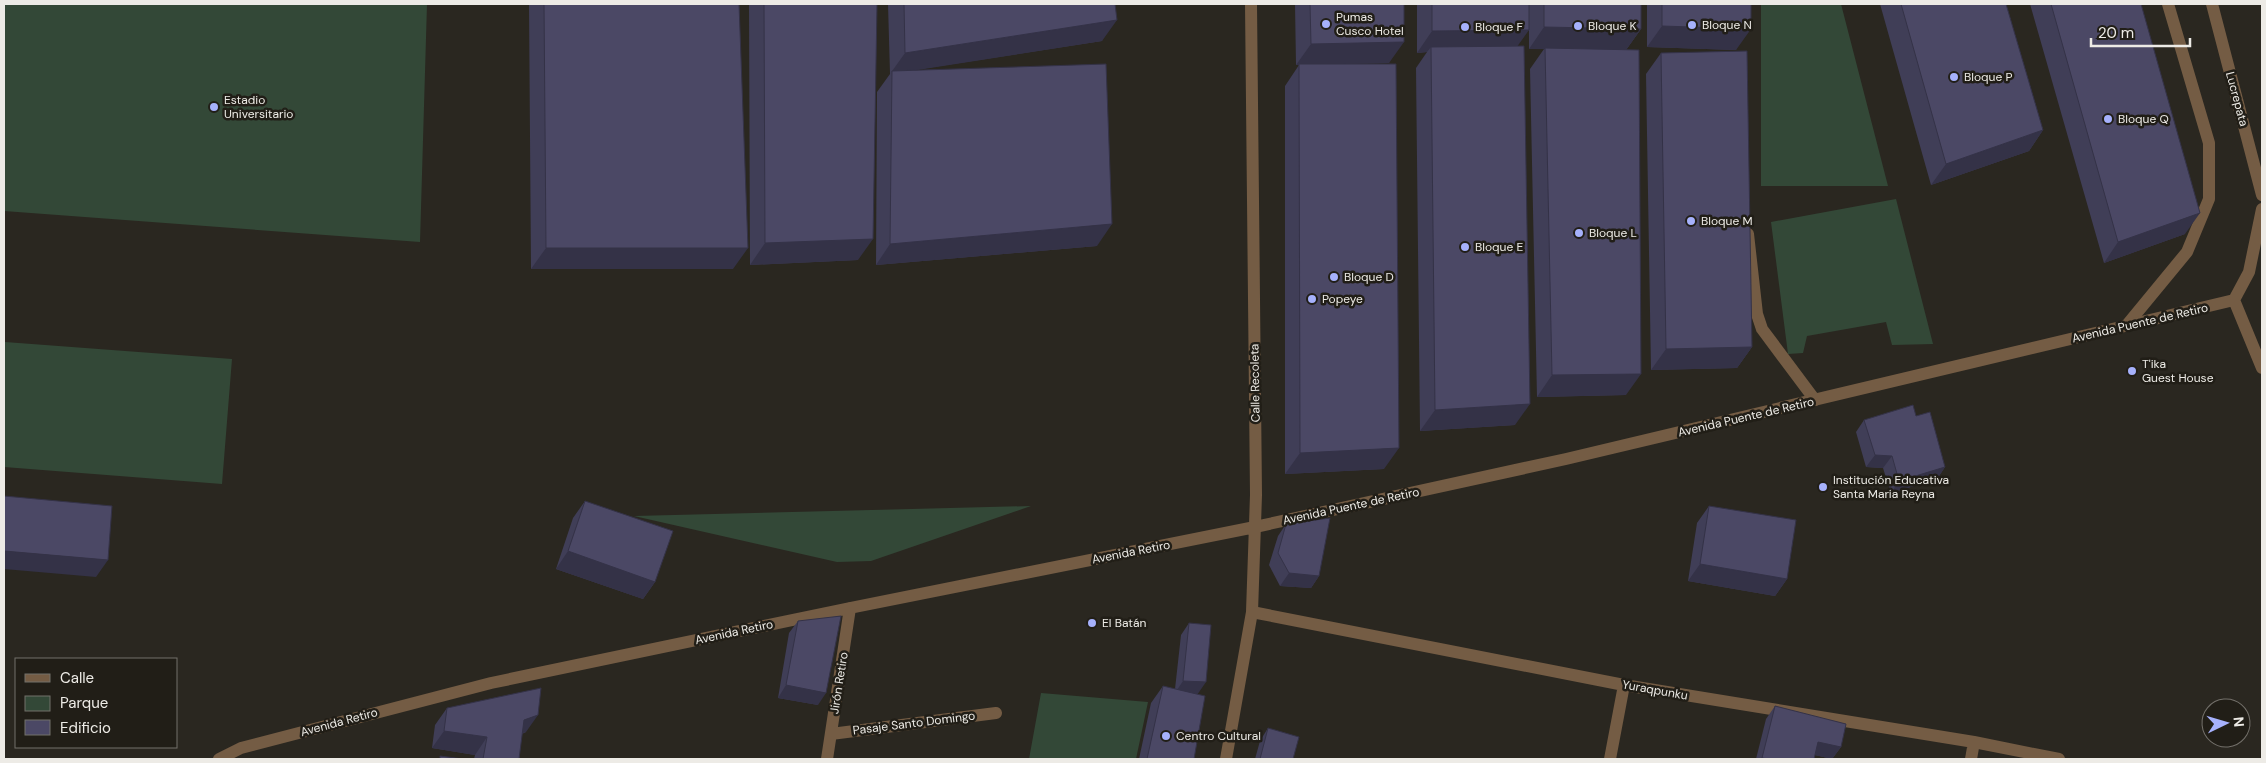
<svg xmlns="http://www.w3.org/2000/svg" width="2266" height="763" font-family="'DM Sans',sans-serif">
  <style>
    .green { fill: #334837 }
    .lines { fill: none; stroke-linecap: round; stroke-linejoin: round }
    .lane { stroke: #745c44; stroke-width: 12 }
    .street { stroke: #745c44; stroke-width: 12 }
    .wall { fill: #403e57 }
    .shaded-wall { fill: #343247 }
    .building { fill: #4b4865; stroke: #343247 }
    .poi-dot { fill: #a6b1fc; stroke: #211e17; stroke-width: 2 }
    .labels { text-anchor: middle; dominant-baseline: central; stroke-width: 5; stroke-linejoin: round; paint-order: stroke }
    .poi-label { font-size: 12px; fill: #edebe6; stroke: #211e17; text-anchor: start }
    .street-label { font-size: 12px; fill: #edebe6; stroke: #211e17 }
  </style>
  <rect width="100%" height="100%" fill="#2a2720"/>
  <path class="green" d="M 4,4 L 427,4 L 420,242 L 4,211 Z
    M 1761,4 L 1841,4 L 1888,186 L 1761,186 Z
    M 1896,199 L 1933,344 L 1892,345 L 1886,322 L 1807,336 L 1803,353 L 1788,354 L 1771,222 Z
    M 5,342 L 232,359 L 222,484 L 4,467 Z
    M 1031,506 L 871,561 L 837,562 L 634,516 Z
    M 1041,693 L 1148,702 L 1136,759 L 1029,759 Z"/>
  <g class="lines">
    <path class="lane" d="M 1748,234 L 1757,314 L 1762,329 L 1815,400
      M 2126,326 L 2187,252 L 2209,199 L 2209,143 L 2168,4"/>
    <path class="street" d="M 2212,4 L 2262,195
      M 2262,209 L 2249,272 L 2234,300 L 2262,368
      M 1252,612 L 1624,685 L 1974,742 L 2059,759
      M 831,734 L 996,713
      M 219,759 L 241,748 L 491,683 L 850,608 L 1255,527 L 1566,459 L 2234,300
      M 827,759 L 850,608
      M 1226,759 L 1252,612 L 1256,495 L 1251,4
      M 1610,759 L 1624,685
      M 1971,759 L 1974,742"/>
  </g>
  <path class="wall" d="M 529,4 L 739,4 L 733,269 L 531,269 Z
    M 749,4 L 877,4 L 858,260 L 750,265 Z
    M 888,4 L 1115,4 L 1102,41 L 914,70 L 1097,246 L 876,265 L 877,92 L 890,74 Z
    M 1295,4 L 1404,4 L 1389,63 L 1333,64 L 1384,469 L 1285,474 L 1285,86 L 1299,65 L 1296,65 Z
    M 1417,4 L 1529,4 L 1517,46 L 1515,425 L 1420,431 L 1416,68 L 1427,52 L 1417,53 Z
    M 1529,4 L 1641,4 L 1641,29 L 1626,50 L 1626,395 L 1537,397 L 1530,69 L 1544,49 L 1529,49 Z
    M 1647,4 L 1751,4 L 1736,50 L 1647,47 Z
    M 1880,4 L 2006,4 L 2043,130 L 2029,151 L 1931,185 Z
    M 2030,4 L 2141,4 L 2185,234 L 2104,263 Z
    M 1661,53 L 1752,347 L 1737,368 L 1651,370 L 1646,74 Z
    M 1916,416 L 1945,467 L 1937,479 L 1891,493 L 1883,468 L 1866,467 L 1856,432 L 1864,420 Z
    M 585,501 L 655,582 L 643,599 L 556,569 L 573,518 Z
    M 1709,506 L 1787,579 L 1775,596 L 1688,581 L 1697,523 Z
    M 1286,524 L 1319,576 L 1311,588 L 1280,586 L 1269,565 L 1278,536 Z
    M 798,621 L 818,705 L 778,698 L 789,633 Z
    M 1189,623 L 1197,695 L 1194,759 L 1139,759 L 1151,703 L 1163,686 L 1175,689 L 1181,635 Z
    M 1775,706 L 1841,747 L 1832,759 L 1815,755 L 1814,759 L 1756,759 L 1766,719 Z
    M 447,708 L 526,732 L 522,734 L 519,759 L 474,759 L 475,755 L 432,748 L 435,725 Z
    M 1268,728 L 1293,759 L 1255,759 L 1260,741 Z"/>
  <path class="shaded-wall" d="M 1117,20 L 1102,41 L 892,74 L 892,71 L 890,74 L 905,53 Z
    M 1662,26 L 1751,29 L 1736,50 L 1647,47 Z
    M 1544,27 L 1641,29 L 1626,50 L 1529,49 Z
    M 1529,30 L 1514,51 L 1431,47 L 1427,52 L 1417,53 L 1432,31 Z
    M 1404,42 L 1389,63 L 1296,65 L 1311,44 Z
    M 2043,130 L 2029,151 L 1931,185 L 1946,164 Z
    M 2200,213 L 2185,234 L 2104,263 L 2118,242 Z
    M 1112,224 L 1097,246 L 876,265 L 890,244 Z
    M 873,239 L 858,260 L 750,265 L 765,243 Z
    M 546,248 L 748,248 L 733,269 L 531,269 Z
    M 1752,347 L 1737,368 L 1651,370 L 1666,349 Z
    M 1641,374 L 1626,395 L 1537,397 L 1552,375 Z
    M 1530,404 L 1515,425 L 1420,431 L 1435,410 Z
    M 1399,448 L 1384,469 L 1285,474 L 1300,453 Z
    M 1875,455 L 1892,456 L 1883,468 L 1866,467 Z
    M 1945,467 L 1937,479 L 1891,493 L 1899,481 Z
    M 4,551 L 108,560 L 96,577 L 4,569 Z
    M 568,551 L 655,582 L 643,599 L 556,569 Z
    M 1700,564 L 1787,579 L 1775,596 L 1688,581 Z
    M 1289,573 L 1319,576 L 1311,588 L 1280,586 Z
    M 1183,681 L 1206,682 L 1197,695 L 1175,693 Z
    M 786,685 L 826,693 L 818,705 L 778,698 Z
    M 538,715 L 526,732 L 512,737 L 524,720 Z
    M 444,731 L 487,737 L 475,755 L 432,748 Z
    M 1818,742 L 1841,747 L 1832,759 L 1810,754 Z"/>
  <path class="building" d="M 544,4 L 739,4 L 748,248 L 546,248 Z
    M 764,4 L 877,4 L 873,239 L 765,243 Z
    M 904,4 L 1115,4 L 1117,20 L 905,53 Z
    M 1310,4 L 1404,4 L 1404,42 L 1311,44 Z
    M 1432,4 L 1529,4 L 1529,30 L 1432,31 Z
    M 1544,4 L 1641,4 L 1641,29 L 1544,27 Z
    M 1662,4 L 1751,4 L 1751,29 L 1662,26 Z
    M 1901,4 L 2006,4 L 2043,130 L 1946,164 Z
    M 2051,4 L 2141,4 L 2200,213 L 2118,242 Z
    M 1524,46 L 1530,404 L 1435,410 L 1431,47 Z
    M 1545,48 L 1639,50 L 1641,374 L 1552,375 Z
    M 1747,51 L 1752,347 L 1666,349 L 1661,53 Z
    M 1106,64 L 1112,224 L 890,244 L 892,71 Z
    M 1299,64 L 1396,64 L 1399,448 L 1300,453 Z
    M 1913,405 L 1916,416 L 1930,412 L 1945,467 L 1899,481 L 1892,456 L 1875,455 L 1864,420 Z
    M 4,496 L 112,506 L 108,560 L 4,551 Z
    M 585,501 L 673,531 L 655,582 L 568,551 Z
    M 1709,506 L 1796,520 L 1787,579 L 1700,564 Z
    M 1330,518 L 1319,576 L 1289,573 L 1278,553 L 1286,524 Z
    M 841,616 L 826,693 L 786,685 L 798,621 Z
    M 1189,623 L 1211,625 L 1206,682 L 1183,681 Z
    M 1163,686 L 1205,696 L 1194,759 L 1147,759 Z
    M 541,688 L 538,715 L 524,720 L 519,759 L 483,759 L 487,737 L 444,731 L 447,708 Z
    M 1775,706 L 1846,724 L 1841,747 L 1818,742 L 1814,759 L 1768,759 L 1762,758 Z
    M 1268,728 L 1299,737 L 1293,759 L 1260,759 Z
    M 440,756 L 463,759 L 440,759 Z"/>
  <g class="poi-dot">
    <circle cx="1326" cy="24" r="5"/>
    <circle cx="1692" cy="25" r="5"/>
    <circle cx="1578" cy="26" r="5"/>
    <circle cx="1465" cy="27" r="5"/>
    <circle cx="1954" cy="77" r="5"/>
    <circle cx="214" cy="107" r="5"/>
    <circle cx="2108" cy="119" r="5"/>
    <circle cx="1691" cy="221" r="5"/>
    <circle cx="1579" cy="233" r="5"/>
    <circle cx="1465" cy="247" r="5"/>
    <circle cx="1334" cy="277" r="5"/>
    <circle cx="1312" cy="299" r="5"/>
    <circle cx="2132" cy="371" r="5"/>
    <circle cx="1823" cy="487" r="5"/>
    <circle cx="1092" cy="623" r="5"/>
    <circle cx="1166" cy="736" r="5"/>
  </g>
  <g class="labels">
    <g class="poi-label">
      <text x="1336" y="17">Pumas<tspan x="1336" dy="14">Cusco Hotel</tspan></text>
      <text x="1702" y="25">Bloque N</text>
      <text x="1588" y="26">Bloque K</text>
      <text x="1475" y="27">Bloque F</text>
      <text x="1964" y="77">Bloque P</text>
      <text x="224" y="100">Estadio<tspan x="224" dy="14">Universitario</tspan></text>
      <text x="2118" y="119">Bloque Q</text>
      <text x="1701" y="221">Bloque M</text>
      <text x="1589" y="233">Bloque L</text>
      <text x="1475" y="247">Bloque E</text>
      <text x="1344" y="277">Bloque D</text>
      <text x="1322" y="299">Popeye</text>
      <text x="2142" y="364">T'ika<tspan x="2142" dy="14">Guest House</tspan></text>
      <text x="1833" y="480">Institución Educativa<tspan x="1833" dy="14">Santa Maria Reyna</tspan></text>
      <text x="1102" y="623">El Batán</text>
      <text x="1176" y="736">Centro Cultural</text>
    </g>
    <g class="street-label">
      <text transform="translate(2237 99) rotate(75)">Lucrepata</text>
      <text transform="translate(2140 323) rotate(-13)">Avenida Puente de Retiro</text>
      <text transform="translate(1255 383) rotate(-91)">Calle Recoleta</text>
      <text transform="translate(1746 417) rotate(-13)">Avenida Puente de Retiro</text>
      <text transform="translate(1351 506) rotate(-12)">Avenida Puente de Retiro</text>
      <text transform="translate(1131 552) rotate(-11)">Avenida Retiro</text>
      <text transform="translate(734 632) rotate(-12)">Avenida Retiro</text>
      <text transform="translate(839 683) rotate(-81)">Jirón Retiro</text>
      <text transform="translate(1655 690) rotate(10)">Yuraqpunku</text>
      <text transform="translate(339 722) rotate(-15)">Avenida Retiro</text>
      <text transform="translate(914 723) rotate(-7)">Pasaje Santo Domingo</text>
    </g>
  </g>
  <rect width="2266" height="763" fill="none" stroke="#edebe6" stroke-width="10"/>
  <rect x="15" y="658" width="162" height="90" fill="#211e17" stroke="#73706a"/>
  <rect x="25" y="674" width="25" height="8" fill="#745c44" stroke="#73706a"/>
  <text x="60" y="683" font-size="15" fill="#edebe6">Calle</text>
  <rect x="25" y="696" width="25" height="15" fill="#334837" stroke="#73706a"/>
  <text x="60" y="708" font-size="15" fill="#edebe6">Parque</text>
  <rect x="25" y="720" width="25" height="15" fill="#4b4865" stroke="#73706a"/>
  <text x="60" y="733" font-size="15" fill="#edebe6">Edificio</text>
  <g transform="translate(2226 723) rotate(85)"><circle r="24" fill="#211e17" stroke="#73706a"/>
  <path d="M0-4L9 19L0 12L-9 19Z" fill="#a6b1fc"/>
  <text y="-8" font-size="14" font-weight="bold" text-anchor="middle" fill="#edebe6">N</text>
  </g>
  <path d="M2091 38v8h99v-8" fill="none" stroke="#edebe6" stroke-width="2.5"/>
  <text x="2098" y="38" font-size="15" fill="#edebe6" stroke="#211e17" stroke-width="4" paint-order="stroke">20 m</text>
</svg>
